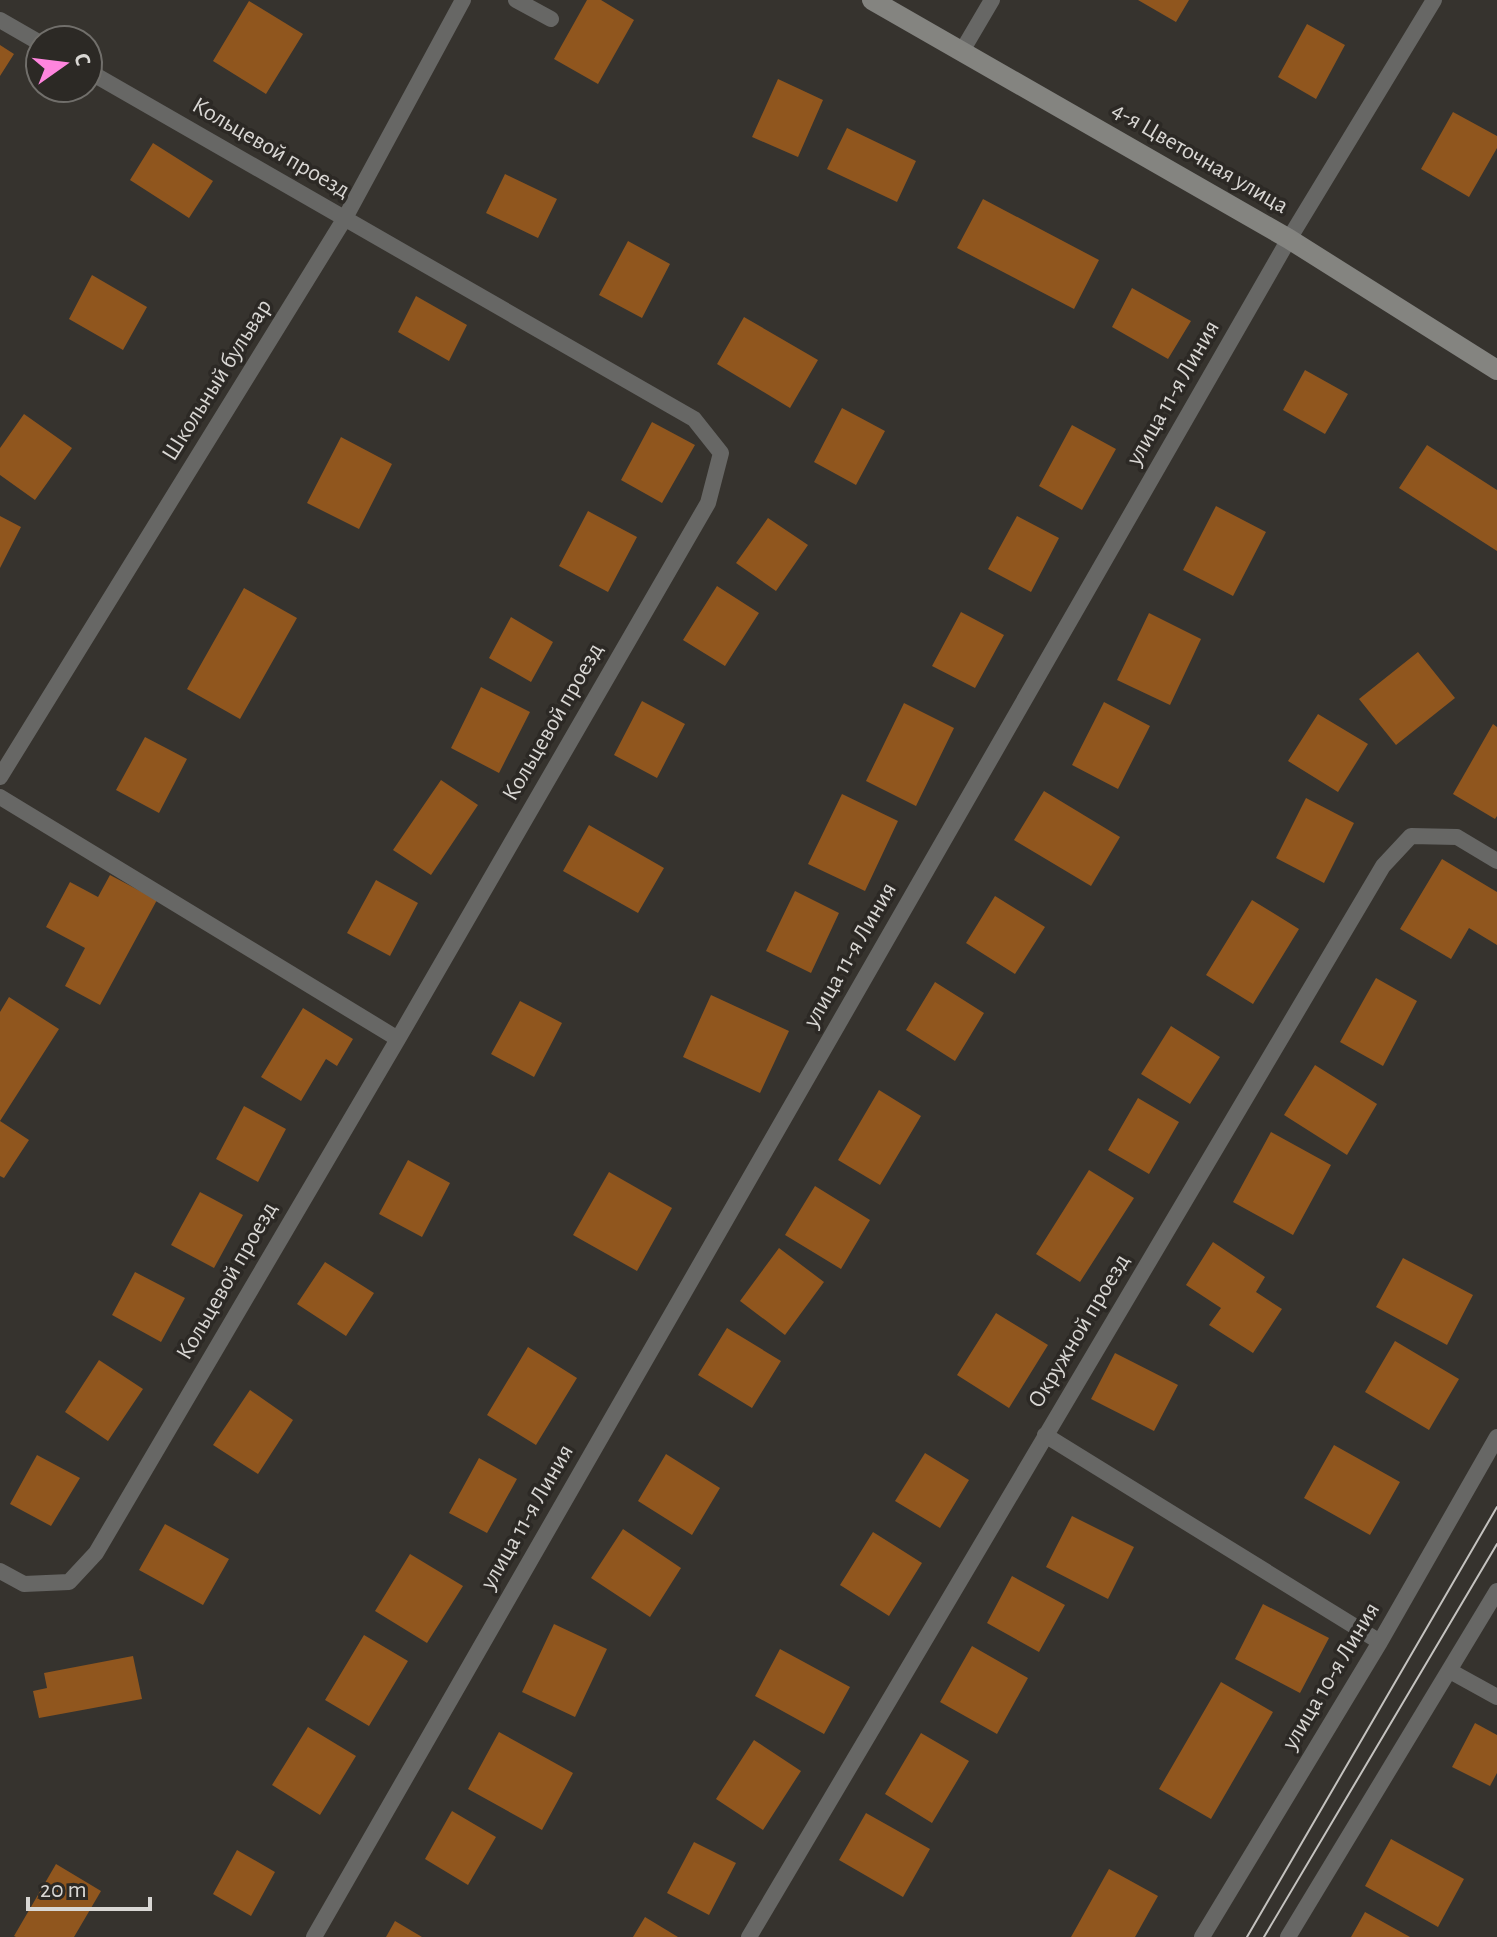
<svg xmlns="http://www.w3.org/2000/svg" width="1497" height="1937" font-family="'Alegreya Sans',sans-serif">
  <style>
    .building { fill: #90561e }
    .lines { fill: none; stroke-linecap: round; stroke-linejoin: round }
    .lane { stroke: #676765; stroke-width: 16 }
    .secondary { stroke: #848480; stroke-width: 20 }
    .tram { stroke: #c4c2bf; stroke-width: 2 }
    .labels { text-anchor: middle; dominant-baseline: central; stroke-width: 7; stroke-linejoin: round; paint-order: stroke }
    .street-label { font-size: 24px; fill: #d9d7d4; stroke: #2c2925 }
  </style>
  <rect width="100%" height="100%" fill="#36332e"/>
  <path class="building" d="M 587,0 L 601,0 L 634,20 L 598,84 L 554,59 Z
    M 1138,0 L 1189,0 L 1176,22 Z
    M 249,1 L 303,34 L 266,94 L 213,61 Z
    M 1307,24 L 1345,45 L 1316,99 L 1278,77 Z
    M 0,45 L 14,54 L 0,76 Z
    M 778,79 L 823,100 L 798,157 L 752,137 Z
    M 1453,112 L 1497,136 L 1497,148 L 1469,197 L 1421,169 Z
    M 847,128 L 916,161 L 897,202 L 827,169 Z
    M 153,143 L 213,181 L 189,218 L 130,180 Z
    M 505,174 L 557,199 L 538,238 L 486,213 Z
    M 983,199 L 1099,260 L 1074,309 L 957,248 Z
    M 628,241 L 670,264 L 642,318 L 599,295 Z
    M 92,275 L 147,307 L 123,350 L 69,319 Z
    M 1132,288 L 1191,321 L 1168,359 L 1112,327 Z
    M 416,296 L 467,325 L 449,361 L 398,332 Z
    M 744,317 L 818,360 L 790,408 L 717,364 Z
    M 1305,370 L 1348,394 L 1325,434 L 1283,410 Z
    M 842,408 L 885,431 L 856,485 L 814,462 Z
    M 24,414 L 72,448 L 35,500 L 0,475 L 0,448 Z
    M 652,422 L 695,445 L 662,503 L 621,480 Z
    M 1072,425 L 1116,449 L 1082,510 L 1039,486 Z
    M 341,437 L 392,464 L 359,529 L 307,503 Z
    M 1427,445 L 1497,490 L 1497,551 L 1399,488 Z
    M 1216,506 L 1266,532 L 1233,596 L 1183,570 Z
    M 588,511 L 637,537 L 608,592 L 559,566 Z
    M 0,516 L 21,527 L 0,568 Z
    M 1017,516 L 1059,538 L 1031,592 L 988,569 Z
    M 768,518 L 808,545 L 776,591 L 736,563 Z
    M 717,586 L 759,613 L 725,666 L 683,640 Z
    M 244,588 L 297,618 L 240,719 L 187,689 Z
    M 961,612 L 1004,635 L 975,688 L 932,666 Z
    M 1149,613 L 1201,639 L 1170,705 L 1117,680 Z
    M 511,617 L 553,642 L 531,682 L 489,658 Z
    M 1418,652 L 1455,698 L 1396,745 L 1359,699 Z
    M 481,687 L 530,712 L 499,773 L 451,748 Z
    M 642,701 L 685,724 L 657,778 L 614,755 Z
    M 1104,702 L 1150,726 L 1118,789 L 1072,765 Z
    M 904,703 L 954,728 L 916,806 L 866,781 Z
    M 1318,714 L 1368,744 L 1338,792 L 1288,761 Z
    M 1493,724 L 1497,727 L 1497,816 L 1495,819 L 1453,794 Z
    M 145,737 L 187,759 L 159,813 L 116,790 Z
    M 441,780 L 478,805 L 431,875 L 393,850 Z
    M 1044,791 L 1120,837 L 1091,886 L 1014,840 Z
    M 842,794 L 898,821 L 865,891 L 808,864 Z
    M 1306,798 L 1354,823 L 1324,883 L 1276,858 Z
    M 589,825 L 664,868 L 638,913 L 563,871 Z
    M 1442,859 L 1497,892 L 1497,945 L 1469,928 L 1451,959 L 1400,929 Z
    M 110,875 L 157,900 L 100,1005 L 65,986 L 85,948 L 46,927 L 70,882 L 98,897 Z
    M 376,880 L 418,903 L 390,956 L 347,933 Z
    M 795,891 L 839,913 L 811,973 L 766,951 Z
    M 995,896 L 1045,927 L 1015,974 L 966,943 Z
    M 1252,900 L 1299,929 L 1253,1004 L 1206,975 Z
    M 1376,978 L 1417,1001 L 1383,1066 L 1340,1042 Z
    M 935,982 L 984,1013 L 955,1061 L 906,1030 Z
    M 711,995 L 789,1031 L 760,1093 L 683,1057 Z
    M 9,997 L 59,1029 L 0,1121 L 0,1012 Z
    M 520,1001 L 562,1023 L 534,1077 L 491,1054 Z
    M 303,1008 L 353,1039 L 337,1066 L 326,1059 L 301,1101 L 261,1077 Z
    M 1171,1026 L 1220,1057 L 1190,1104 L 1141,1074 Z
    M 1315,1065 L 1377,1104 L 1347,1155 L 1284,1115 Z
    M 879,1090 L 921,1116 L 880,1185 L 838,1160 Z
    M 1138,1098 L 1179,1122 L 1149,1174 L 1108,1150 Z
    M 244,1106 L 286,1129 L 258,1182 L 216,1159 Z
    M 0,1121 L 29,1140 L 4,1178 L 0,1176 Z
    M 1271,1132 L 1331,1165 L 1293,1235 L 1233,1202 Z
    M 408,1160 L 450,1183 L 422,1237 L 379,1214 Z
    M 1089,1170 L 1134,1198 L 1080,1282 L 1036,1254 Z
    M 609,1172 L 672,1208 L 637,1271 L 573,1235 Z
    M 815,1186 L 870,1220 L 841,1269 L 785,1235 Z
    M 200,1192 L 243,1215 L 214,1268 L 171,1245 Z
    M 1213,1242 L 1265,1277 L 1256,1292 L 1282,1309 L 1253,1353 L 1209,1325 L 1221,1308 L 1186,1285 Z
    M 779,1248 L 824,1282 L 785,1335 L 740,1301 Z
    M 1403,1258 L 1473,1295 L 1447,1345 L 1376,1307 Z
    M 325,1262 L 374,1293 L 346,1336 L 297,1304 Z
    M 135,1272 L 185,1298 L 161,1342 L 112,1315 Z
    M 996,1313 L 1048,1345 L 1009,1408 L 957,1375 Z
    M 727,1328 L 781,1361 L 752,1408 L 698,1375 Z
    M 1395,1341 L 1459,1379 L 1429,1430 L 1365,1392 Z
    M 528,1347 L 577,1378 L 536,1445 L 487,1415 Z
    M 1115,1353 L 1178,1385 L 1154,1431 L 1091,1399 Z
    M 99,1360 L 143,1389 L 108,1441 L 65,1412 Z
    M 250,1390 L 293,1420 L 258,1474 L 213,1445 Z
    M 1334,1445 L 1400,1482 L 1370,1535 L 1304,1498 Z
    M 925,1453 L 969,1480 L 940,1528 L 895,1501 Z
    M 666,1454 L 720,1488 L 692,1535 L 638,1501 Z
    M 37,1455 L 80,1478 L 51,1526 L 10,1504 Z
    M 479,1458 L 517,1479 L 487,1533 L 449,1513 Z
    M 1072,1516 L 1134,1547 L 1108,1599 L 1046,1567 Z
    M 165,1524 L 229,1559 L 203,1605 L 139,1570 Z
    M 623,1529 L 681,1568 L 650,1617 L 591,1578 Z
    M 873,1532 L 922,1563 L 889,1616 L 840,1585 Z
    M 410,1554 L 463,1586 L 427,1643 L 375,1611 Z
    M 1012,1576 L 1065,1605 L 1039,1652 L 987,1623 Z
    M 1263,1604 L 1329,1638 L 1300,1693 L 1235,1659 Z
    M 554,1624 L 607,1649 L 575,1717 L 522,1692 Z
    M 364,1635 L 408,1661 L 369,1726 L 325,1700 Z
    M 972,1646 L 1028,1678 L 997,1734 L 940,1702 Z
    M 780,1649 L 850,1687 L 824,1734 L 755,1696 Z
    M 133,1656 L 142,1699 L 39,1718 L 33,1691 L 47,1688 L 44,1673 Z
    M 1221,1682 L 1273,1712 L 1211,1819 L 1159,1789 Z
    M 1475,1723 L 1497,1735 L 1497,1773 L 1490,1786 L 1452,1767 Z
    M 308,1727 L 356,1756 L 320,1815 L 272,1785 Z
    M 499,1732 L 573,1773 L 542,1830 L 468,1789 Z
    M 921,1733 L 969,1761 L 932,1823 L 885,1794 Z
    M 754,1740 L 801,1771 L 763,1830 L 716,1799 Z
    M 452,1811 L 496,1837 L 468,1885 L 425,1859 Z
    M 866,1813 L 930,1849 L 903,1897 L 839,1860 Z
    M 1391,1839 L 1464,1879 L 1438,1927 L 1365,1886 Z
    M 694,1842 L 736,1863 L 709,1915 L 667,1893 Z
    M 237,1850 L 275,1872 L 251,1916 L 213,1894 Z
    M 56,1864 L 101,1891 L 74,1937 L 16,1937 L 14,1936 Z
    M 1109,1869 L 1158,1896 L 1135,1937 L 1071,1937 Z
    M 1365,1912 L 1410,1937 L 1351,1937 Z
    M 645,1917 L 678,1937 L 633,1937 Z
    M 395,1921 L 422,1937 L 386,1937 Z"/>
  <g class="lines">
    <path class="lane" d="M 516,0 L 551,19
      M 0,20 L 40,43
      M 962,51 L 992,0
      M 0,777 L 345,218 L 463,0
      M 0,797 L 398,1039
      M 1045,1435 L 1380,1642
      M 0,1571 L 24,1584 L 69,1582 L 96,1553 L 398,1039 L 708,503 L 721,453 L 694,419 L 88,71
      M 1450,1671 L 1497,1697
      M 314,1937 L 1289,239 L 1434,0
      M 749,1937 L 1383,866 L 1411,836 L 1457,837 L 1497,861
      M 1202,1937 L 1380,1642 L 1497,1437
      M 1288,1937 L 1497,1591"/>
    <path class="secondary" d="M 872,0 L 1289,239 L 1497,370"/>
    <path class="tram" d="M 1247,1937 L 1497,1507
      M 1264,1937 L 1497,1544"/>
  </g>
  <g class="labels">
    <g class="street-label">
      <text transform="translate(271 148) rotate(30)">Кольцевой проезд</text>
      <text transform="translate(1200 158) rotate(30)">4-я Цветочная улица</text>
      <text transform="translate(217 380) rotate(-58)">Школьный бульвар</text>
      <text transform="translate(1173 393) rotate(-60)">улица 11-я Линия</text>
      <text transform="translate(553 722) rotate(-60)">Кольцевой проезд</text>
      <text transform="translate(850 955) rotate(-60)">улица 11-я Линия</text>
      <text transform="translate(227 1281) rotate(-60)">Кольцевой проезд</text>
      <text transform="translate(1079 1331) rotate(-59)">Окружной проезд</text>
      <text transform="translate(527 1517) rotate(-60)">улица 11-я Линия</text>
      <text transform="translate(1331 1676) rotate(-59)">улица 10-я Линия</text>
    </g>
  </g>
  <g transform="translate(64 64) rotate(76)"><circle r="38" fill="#2c2925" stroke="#716f6b" stroke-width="2"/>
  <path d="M0-6L14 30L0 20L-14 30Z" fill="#ff85de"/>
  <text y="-12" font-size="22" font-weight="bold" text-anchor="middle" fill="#d9d7d4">С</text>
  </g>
  <path d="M28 1897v12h122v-12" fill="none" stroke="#d9d7d4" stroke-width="4"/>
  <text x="40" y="1897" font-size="24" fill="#d9d7d4" stroke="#2c2925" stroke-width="6" paint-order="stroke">20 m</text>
</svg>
